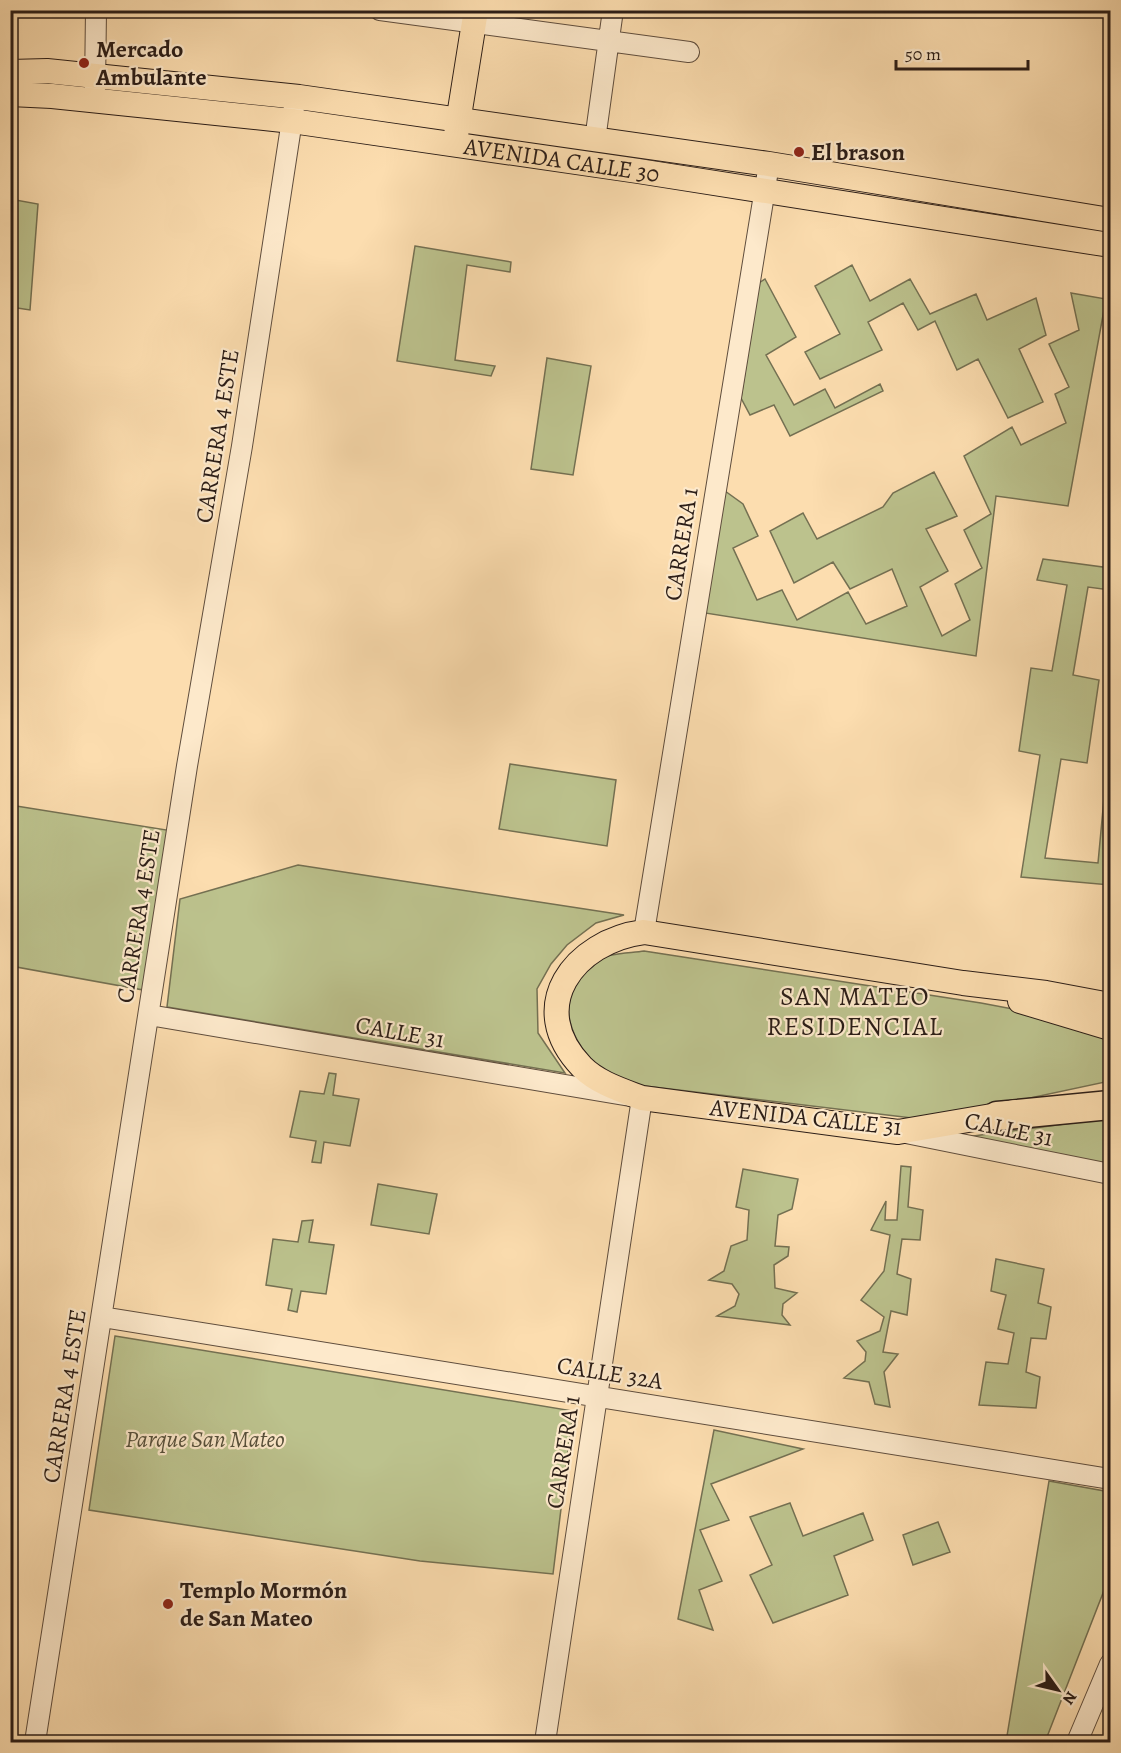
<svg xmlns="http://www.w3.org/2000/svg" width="1121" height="1753" font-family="Alegreya,serif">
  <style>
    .green { fill: #bcc28d; stroke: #747052; stroke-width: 1.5 }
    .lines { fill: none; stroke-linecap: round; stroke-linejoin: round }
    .minor-casing { stroke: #5f4d3d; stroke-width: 22 }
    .major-casing { stroke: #2b1d17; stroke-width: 26 }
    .highway-casing { stroke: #2b1d17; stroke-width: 31 }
    .minor { stroke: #fde9cb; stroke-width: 20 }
    .major { stroke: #fcddaf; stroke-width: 24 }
    .highway { stroke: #fcddaf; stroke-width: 28 }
    .poi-dot { fill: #8f2418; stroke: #fde9cb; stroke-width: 2 }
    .labels { text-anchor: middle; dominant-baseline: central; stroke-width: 4.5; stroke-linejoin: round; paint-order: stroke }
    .poi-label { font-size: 24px; font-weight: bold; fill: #2b1d17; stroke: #fde9cb; text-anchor: start }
    .street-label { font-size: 24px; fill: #2b1d17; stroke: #fde9cb }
    .park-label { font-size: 24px; font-style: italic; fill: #564f3a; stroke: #fde9cb }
    .neighbourhood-label { font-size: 26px; letter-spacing: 1.5px; fill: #2b1d17; stroke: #fde9cb }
  </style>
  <rect width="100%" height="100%" fill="#fcddaf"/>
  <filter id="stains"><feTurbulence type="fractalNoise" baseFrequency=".00333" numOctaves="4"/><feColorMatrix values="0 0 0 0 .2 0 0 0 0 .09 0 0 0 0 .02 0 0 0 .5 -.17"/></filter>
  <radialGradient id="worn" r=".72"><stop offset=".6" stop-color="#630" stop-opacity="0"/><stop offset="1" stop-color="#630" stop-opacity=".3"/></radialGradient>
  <path class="green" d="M 10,199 L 38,204 L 30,310 L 11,307 Z
    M 415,246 L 511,262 L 510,272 L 467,265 L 455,360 L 495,366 L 491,376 L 397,361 Z
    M 852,265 L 870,301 L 910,279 L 930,314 L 976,294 L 987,320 L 1036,298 L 1046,335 L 1019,349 L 1043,402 L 1008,418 L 978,359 L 957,370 L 935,321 L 918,330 L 903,303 L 868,322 L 882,350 L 820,379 L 805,352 L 840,334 L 815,286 Z
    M 765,279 L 796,337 L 766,355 L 794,405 L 825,389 L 835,408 L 880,384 L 883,391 L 790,436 L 774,405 L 750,415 L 741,398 L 759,283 Z
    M 1071,293 L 1106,299 L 1068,506 L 996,496 L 976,656 L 705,613 L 725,491 L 743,504 L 758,536 L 733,548 L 757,600 L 782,590 L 797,620 L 848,592 L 866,624 L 907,606 L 892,569 L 850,589 L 833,562 L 794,583 L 770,531 L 803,513 L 817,539 L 883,507 L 893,493 L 934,472 L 957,516 L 926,529 L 948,571 L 920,587 L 942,636 L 970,620 L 955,584 L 982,568 L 964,530 L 991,514 L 964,456 L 1012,427 L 1021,445 L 1066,423 L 1055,394 L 1069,387 L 1049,344 L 1079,330 Z
    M 547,358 L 591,366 L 573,475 L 531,469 Z
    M 1043,559 L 1110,568 L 1110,590 L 1088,587 L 1073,675 L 1099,680 L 1087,763 L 1061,759 L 1045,858 L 1098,863 L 1107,766 L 1110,766 L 1110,885 L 1021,877 L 1040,755 L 1019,751 L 1031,668 L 1052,671 L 1067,585 L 1037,580 Z
    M 510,764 L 616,780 L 607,846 L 499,829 Z
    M 10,805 L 173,831 L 149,991 L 11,966 Z
    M 298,865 L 624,915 L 596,923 L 567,945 L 551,964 L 537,989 L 538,1033 L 565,1073 L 167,1007 L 180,899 Z
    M 644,951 L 981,1003 L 1049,1016 L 1110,1037 L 1110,1081 L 1011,1102 L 912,1118 L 637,1085 C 625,1080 609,1076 599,1067 C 564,1036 553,988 599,959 C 609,953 631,953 644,951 Z
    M 329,1073 L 336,1074 L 333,1095 L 359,1099 L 350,1146 L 324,1142 L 321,1163 L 312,1162 L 316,1141 L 290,1137 L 300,1091 L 324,1094 Z
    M 1110,1119 L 1110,1175 L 966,1137 L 1102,1119 Z
    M 901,1166 L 911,1167 L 908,1207 L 923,1210 L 920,1240 L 902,1239 L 897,1274 L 911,1279 L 907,1315 L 891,1311 L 883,1352 L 898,1354 L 884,1372 L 890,1407 L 875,1404 L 869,1382 L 844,1378 L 865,1361 L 866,1352 L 857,1341 L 880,1331 L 884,1317 L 861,1300 L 884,1271 L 890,1235 L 871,1230 L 886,1201 L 885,1220 L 897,1220 Z
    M 743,1169 L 798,1179 L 792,1209 L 778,1215 L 775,1246 L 789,1247 L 788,1256 L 774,1265 L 775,1288 L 797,1293 L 783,1304 L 782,1315 L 790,1325 L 717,1316 L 735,1306 L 739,1294 L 732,1284 L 709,1280 L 724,1271 L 731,1246 L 747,1240 L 749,1210 L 736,1207 Z
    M 378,1184 L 437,1194 L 429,1234 L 371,1225 Z
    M 313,1220 L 309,1242 L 334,1245 L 326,1294 L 301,1291 L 297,1312 L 288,1310 L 292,1289 L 266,1285 L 273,1239 L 298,1242 L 302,1221 Z
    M 996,1259 L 1044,1269 L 1038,1303 L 1051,1307 L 1046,1339 L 1031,1338 L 1026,1372 L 1040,1377 L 1036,1408 L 979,1405 L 986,1362 L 1008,1364 L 1014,1333 L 998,1329 L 1006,1295 L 991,1291 Z
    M 115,1336 L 573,1411 L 553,1574 L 420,1561 L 89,1510 Z
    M 714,1430 L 803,1449 L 711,1484 L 729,1520 L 700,1530 L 722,1581 L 699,1590 L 713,1630 L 678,1619 Z
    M 1049,1481 L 1110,1492 L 1110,1575 L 1045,1742 L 1006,1742 Z
    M 790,1503 L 803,1536 L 863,1513 L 873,1540 L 834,1556 L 848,1595 L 773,1623 L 750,1575 L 772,1565 L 750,1517 Z
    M 938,1522 L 950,1552 L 913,1565 L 903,1535 Z"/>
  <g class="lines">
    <defs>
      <path id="minor" d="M 380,10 L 689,52
        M 95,89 L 96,10
        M 595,140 L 613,10
        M 644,932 L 769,164
        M 149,1015 L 642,1098 L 545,1742
        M 906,1133 L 1110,1174
        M 102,1317 L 1110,1479
        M 35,1742 L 187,766 L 242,446 L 294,107
        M 1077,1742 L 1110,1664"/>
      <g id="major">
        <path d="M 10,72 L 47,71 L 299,97 L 769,164 L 1110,220"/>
        <path id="s1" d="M 10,94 L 52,96 L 292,121 L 638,171 L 1110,245"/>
        <path d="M 456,135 L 476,10"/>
        <path d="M 1020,1001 L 1110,1028"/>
        <path d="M 1015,1112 L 898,1132 L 642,1098 C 621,1090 598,1083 582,1067 C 524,1007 574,941 644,932 L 963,983 L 1046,993 L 1110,1005"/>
      </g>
      <path id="highway" d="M 997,1116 L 1110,1105"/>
    </defs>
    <use href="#minor" class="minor-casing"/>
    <use href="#major" class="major-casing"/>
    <use href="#highway" class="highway-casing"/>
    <use href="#minor" class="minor"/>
    <use href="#major" class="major"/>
    <use href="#highway" class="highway"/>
  </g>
  <g class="poi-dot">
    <circle cx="84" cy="63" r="6"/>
    <circle cx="799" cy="152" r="6"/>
    <circle cx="168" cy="1604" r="6"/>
  </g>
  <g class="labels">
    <g class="poi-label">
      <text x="96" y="49">Mercado<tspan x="96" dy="28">Ambulante</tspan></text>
      <text x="811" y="152">El brason</text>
      <text x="180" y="1590">Templo Mormón<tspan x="180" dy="28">de San Mateo</tspan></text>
    </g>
    <g class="street-label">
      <text stroke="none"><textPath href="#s1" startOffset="556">AVENIDA CALLE 30</textPath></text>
      <text transform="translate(217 436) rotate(-81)">CARRERA 4 ESTE</text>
      <text transform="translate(681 544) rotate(-81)">CARRERA 1</text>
      <text transform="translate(138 916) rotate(-81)">CARRERA 4 ESTE</text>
      <text transform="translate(400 1032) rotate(10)">CALLE 31</text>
      <text transform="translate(806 1117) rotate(6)">AVENIDA CALLE 31</text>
      <text transform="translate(1009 1129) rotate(12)">CALLE 31</text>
      <text transform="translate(610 1373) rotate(9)">CALLE 32A</text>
      <text transform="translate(64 1396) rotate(-81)">CARRERA 4 ESTE</text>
      <text transform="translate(563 1452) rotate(-81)">CARRERA 1</text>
    </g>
    <g class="park-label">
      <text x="205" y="1439">Parque San Mateo</text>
    </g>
    <g class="neighbourhood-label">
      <text x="855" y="996">SAN MATEO<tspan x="855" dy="30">RESIDENCIAL</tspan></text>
    </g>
  </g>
  <rect width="1121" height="1753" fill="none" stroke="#fcddaf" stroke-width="36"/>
  <rect x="12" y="12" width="1097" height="1729" fill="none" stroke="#2b1d17" stroke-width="3"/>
  <rect x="18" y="18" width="1085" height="1717" fill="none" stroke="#2b1d17" stroke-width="1.5"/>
  <g transform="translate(1058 1690) rotate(124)" stroke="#fde9cb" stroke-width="4.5" paint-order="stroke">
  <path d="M0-4.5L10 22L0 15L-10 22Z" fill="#2b1d17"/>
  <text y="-9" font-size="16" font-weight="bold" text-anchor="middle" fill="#2b1d17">N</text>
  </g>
  <path d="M896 60v9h132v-9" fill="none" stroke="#2b1d17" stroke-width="3"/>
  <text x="905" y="60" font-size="18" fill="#2b1d17" stroke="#fde9cb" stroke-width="4.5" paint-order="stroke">50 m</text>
  <rect width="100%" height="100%" filter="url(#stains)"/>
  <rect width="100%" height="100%" fill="url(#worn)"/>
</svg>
